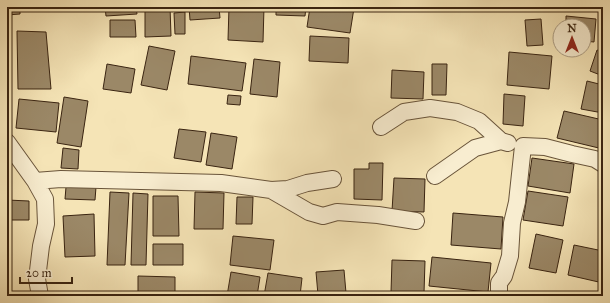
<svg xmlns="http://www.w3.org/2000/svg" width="610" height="303" font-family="'IM FELL Great Primer',serif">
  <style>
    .building { fill: #9b8867; stroke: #3a2411 }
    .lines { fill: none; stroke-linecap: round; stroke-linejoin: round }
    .street-casing { stroke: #69543a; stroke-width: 18 }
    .street { stroke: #f8edd0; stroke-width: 16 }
  </style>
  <rect width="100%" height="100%" fill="#f5e4b6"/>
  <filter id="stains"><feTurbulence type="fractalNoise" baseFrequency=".005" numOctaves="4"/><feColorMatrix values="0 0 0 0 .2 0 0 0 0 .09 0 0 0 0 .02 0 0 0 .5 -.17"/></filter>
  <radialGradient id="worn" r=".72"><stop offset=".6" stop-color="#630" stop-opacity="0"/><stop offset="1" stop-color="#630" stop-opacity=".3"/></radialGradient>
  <path class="building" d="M 7,7 L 20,7 L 20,14 L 7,15 Z
    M 105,7 L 136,7 L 137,14 L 106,16 Z
    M 145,7 L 170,7 L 171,36 L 145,37 Z
    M 189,7 L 219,7 L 220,18 L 190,20 Z
    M 229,7 L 264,7 L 263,42 L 228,40 Z
    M 276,7 L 306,7 L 305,16 L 276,15 Z
    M 310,7 L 346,7 L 354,8 L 350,33 L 307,27 Z
    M 599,7 L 603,7 L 603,13 L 599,13 Z
    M 185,12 L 185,34 L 175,34 L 174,13 Z
    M 566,16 L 596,19 L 594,42 L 584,41 L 584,26 L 566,26 Z
    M 541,19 L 543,45 L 527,46 L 525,20 Z
    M 110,20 L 135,20 L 136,37 L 110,37 Z
    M 17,31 L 46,32 L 51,89 L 18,89 Z
    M 310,36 L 349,38 L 348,63 L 309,61 Z
    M 7,39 L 11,62 L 7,63 Z
    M 149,46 L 175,51 L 167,90 L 141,85 Z
    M 597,50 L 603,52 L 603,76 L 590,71 Z
    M 509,52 L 552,56 L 549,89 L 507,85 Z
    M 191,56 L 246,63 L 242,91 L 188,84 Z
    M 254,59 L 280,62 L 277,97 L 250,94 Z
    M 107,64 L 135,69 L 131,93 L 103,89 Z
    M 432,64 L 447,64 L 446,95 L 432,95 Z
    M 392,70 L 424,72 L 423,99 L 391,98 Z
    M 587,81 L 603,85 L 603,113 L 581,109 Z
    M 504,94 L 525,96 L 523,126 L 503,124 Z
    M 228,95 L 241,96 L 240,105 L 227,104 Z
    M 64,97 L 88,101 L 81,147 L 57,143 Z
    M 19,99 L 59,103 L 56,132 L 16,128 Z
    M 564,111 L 603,120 L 603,149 L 557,138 Z
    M 179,129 L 206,132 L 201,162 L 174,158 Z
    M 211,133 L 237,137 L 232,169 L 206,165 Z
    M 63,148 L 79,150 L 78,169 L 61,168 Z
    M 532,158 L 574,164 L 570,193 L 528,186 Z
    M 369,163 L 383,163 L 382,200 L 354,199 L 354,169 L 369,169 Z
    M 394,178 L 425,179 L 424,212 L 392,211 Z
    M 66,187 L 96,187 L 95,200 L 65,199 Z
    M 528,191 L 568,197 L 563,226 L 523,220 Z
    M 110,192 L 129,193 L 125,265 L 107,265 Z
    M 195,192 L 224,193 L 223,229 L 194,229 Z
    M 133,193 L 148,194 L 146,265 L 131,265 Z
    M 153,196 L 178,196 L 179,236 L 153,236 Z
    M 237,197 L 253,197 L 252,224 L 236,224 Z
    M 7,200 L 29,201 L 29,220 L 7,220 Z
    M 453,213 L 503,217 L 501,249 L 451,245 Z
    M 94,214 L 95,256 L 65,257 L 63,216 Z
    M 536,234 L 563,240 L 556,273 L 529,268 Z
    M 233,236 L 274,240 L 270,270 L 230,265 Z
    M 153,244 L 183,244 L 183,265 L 153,265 Z
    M 574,245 L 603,251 L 603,283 L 568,275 Z
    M 432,257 L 491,263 L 488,292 L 429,286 Z
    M 392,260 L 425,261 L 424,293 L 391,292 Z
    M 344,270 L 346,293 L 318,295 L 316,272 Z
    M 231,272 L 260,277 L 257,296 L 227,296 Z
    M 268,273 L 302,278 L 300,296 L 264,296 Z
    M 138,276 L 175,277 L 175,296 L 138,296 Z"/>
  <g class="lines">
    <defs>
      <path id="street" d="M 381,127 L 404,112 L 430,108 L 457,112 L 479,121 L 501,141
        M 7,142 L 35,181 L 45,199 L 46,224 L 41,246 L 37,279 L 40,296
        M 435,176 L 475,148 L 501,141 L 508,143
        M 35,181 L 61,179 L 221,183 L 271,190 L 309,212 L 323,216 L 337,212 L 378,215 L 416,221
        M 271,190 L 288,189 L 307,183 L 333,179
        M 499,296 L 499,283 L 504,276 L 510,256 L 512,223 L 517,202 L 523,146 L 545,147 L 572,154 L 595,159 L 603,164"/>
    </defs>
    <use href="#street" class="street-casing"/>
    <use href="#street" class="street"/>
  </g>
  <rect width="610" height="303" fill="none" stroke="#f5e4b6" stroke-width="24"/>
  <rect x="8" y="8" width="594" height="287" fill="none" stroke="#3a2411" stroke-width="2"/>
  <rect x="12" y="12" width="586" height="279" fill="none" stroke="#3a2411"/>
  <g transform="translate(572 38)"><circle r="19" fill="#f8edd0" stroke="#ac9d84"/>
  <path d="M0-3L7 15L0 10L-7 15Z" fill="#8f2418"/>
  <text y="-6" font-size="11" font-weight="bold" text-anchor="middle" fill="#3a2411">N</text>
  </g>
  <path d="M20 277v6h52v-6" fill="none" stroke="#3a2411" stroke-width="2"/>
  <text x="26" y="277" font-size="12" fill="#3a2411" stroke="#f8edd0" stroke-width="3" paint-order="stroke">20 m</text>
  <rect width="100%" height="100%" filter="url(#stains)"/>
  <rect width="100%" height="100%" fill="url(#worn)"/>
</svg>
